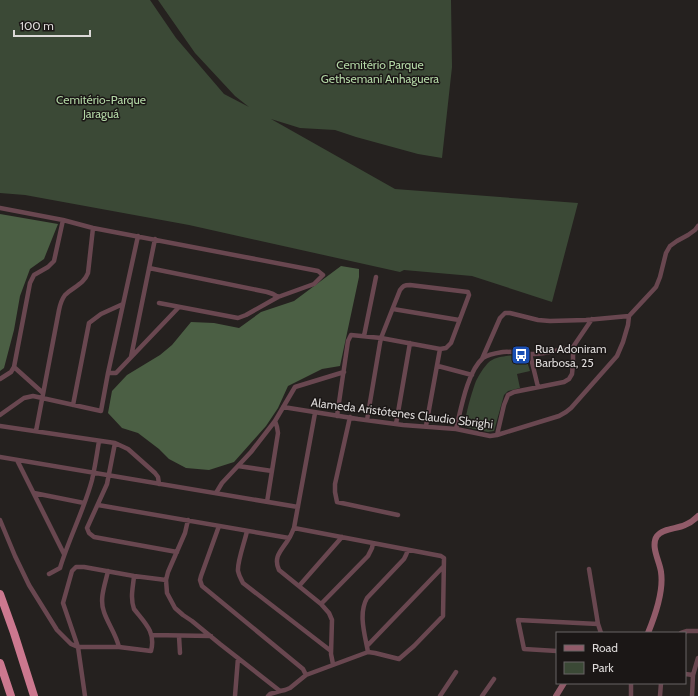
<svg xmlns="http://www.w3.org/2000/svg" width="698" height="696" font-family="Cabin,sans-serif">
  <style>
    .green { fill: #3b4936 }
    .forest { fill: #4b5f44 }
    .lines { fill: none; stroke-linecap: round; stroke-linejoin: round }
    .street { stroke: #694750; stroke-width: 4.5 }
    .secondary { stroke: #915b69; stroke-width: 6 }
    .highway { stroke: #cc788f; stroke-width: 8 }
    .labels { text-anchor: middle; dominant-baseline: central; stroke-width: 3; stroke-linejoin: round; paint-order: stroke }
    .park-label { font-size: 12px; fill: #b2d6a5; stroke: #1b1716 }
    .poi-label { font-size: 12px; fill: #dcd9d8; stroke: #1b1716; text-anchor: start }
    .street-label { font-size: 12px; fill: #dcd9d8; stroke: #1b1716 }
  </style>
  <rect width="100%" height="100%" fill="#25211f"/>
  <path class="green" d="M 0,0 L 150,0 L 176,38 L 224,94 L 249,107 L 235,96 L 195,53 L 158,0 L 451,0 L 452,67 L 442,158 L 418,154 L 356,137 L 335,130 L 300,128 L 271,119 L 395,189 L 578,203 L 552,302 L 472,276 L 404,270 L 400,272 L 189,225 L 25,195 L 0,193 Z
    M 506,356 C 524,354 525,354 530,371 L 517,374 L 520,388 L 508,391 L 504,395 L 494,431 L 488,432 L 466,427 C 463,420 473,389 476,381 C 479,375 484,367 488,363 C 493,358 500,357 506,356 Z"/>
  <path class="forest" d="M 0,214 L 58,224 L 44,259 L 30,269 L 20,296 L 14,330 L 4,368 L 0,371 Z
    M 341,266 L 359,269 L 359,277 L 340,366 L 322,369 L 288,386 L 278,408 L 266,426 L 234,462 L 209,470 L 186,468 L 169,459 L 159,449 L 138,433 L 122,428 L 108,413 L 112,391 L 127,375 L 160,355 L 172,345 L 191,322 L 214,323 L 239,328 L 261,312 L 294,301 Z"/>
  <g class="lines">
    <path class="street" d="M 0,208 L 63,220 L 93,228 L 318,271 L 323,275 L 314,284 L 278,297 L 246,315 L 238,318 L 159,303
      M 149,268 L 267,292 L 273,294 L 278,297
      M 393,309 L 459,320
      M 364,336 L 376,277
      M 530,354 L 538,387
      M 131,357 L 155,239
      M 482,359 L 500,318 L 505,313 L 510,313 L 538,320 L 550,321 L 586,320 L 629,316
      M 438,366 L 472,375
      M 14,367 L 43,393
      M 108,373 L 116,373 L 179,307
      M 0,379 L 11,372 L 14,367 L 30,283 L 34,275 L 48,267 L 54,261 L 63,220
      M 73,405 L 89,323 L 101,314 L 123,304
      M 283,407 L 358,419 L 403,425 L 456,429 L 490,436 L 497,435 L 559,416 L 566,412 L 571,408 L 617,356 L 623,342 L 628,325 L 629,316 L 656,287 L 660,277 L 666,253 L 670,246 L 677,241 L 688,235 L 695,230 L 698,226
      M 315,413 L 294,528 C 292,532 291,536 288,540 C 281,551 273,557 279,570 L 321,604 L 329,613 L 332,620 L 331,654 L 333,664
      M 0,415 L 24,398 L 33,396 L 101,411 L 108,373 L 138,236
      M 337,416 L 348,341 L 351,335 L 381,338 L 440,349 L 446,348 L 451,343 L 469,295 L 468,292 L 410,285 C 404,285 403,286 400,290 L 381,338 L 380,343 L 367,420
      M 350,417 L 335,484 L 335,492 L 337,502 L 398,515
      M 396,424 L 410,343
      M 0,426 L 115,443 L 128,449 L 155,473 L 158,477 L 159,484
      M 426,426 L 440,349
      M 456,429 C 461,409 467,372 483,358 C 489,354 497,353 503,352 C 514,351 524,354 534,354 C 547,354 560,349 573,347
      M 36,431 L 59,310 C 60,305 62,299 65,295 C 73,287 84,284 88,273 L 93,228
      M 497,435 L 504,405 L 508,395 L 514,392 L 564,382 L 569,379 L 572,374 L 573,364 L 573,347 L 592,319
      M 115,443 L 107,484 L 87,528 L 89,533 L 94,537 L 177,552
      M 0,457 L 298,507
      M 17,460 L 64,554
      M 238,466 L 272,471
      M 34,493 L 84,503
      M 216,493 L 222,483 L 251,452 L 275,421 L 295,387 L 344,372
      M 267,502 L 278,433 L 277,427 L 275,421
      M 98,505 L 289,538
      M 0,520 L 15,556 L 29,585 L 57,630 L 71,644 L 78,647 L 119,647 L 151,651 C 156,632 145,623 134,609 C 130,597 133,588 134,576
      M 188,520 L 185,533 L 168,572 L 166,580 L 167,593 L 175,608 L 183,615 L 192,621 L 220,644 L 280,691
      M 219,526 L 201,576 L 200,580 L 202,586 L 303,669 L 306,675
      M 247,531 C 245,541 237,562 238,571 C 239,576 241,579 243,583 L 331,651
      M 108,571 C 105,585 99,599 104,612 C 108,624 116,634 119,647
      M 49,574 L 60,568 C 69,538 84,510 92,480 C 95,467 97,454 99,441
      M 299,586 L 342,537
      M 321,604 L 368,556 L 372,548 L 373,543
      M 598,624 L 601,633
      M 681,633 L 687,631 L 698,631
      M 152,635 L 211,636
      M 179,636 L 180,653
      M 367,646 L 443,567
      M 557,651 L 524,649 L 518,620 L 598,624 L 589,569
      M 368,652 C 365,635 358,614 367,598 L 404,559 L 406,555 L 408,550
      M 685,674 L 693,675
      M 631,683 L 631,696
      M 85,696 L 78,647 L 63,603 L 72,571 L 76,567 L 84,567 L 134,576 L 166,580
      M 235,696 L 238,658
      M 268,696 L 270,694 L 280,691 L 285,690 L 290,688 L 306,675 L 368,652 L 375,653 L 399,659 L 414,646 L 443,616 L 444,558 L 441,556 L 294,528
      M 440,696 L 456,672
      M 482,696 L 494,679
      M 660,696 L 661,683
      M 692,696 L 693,675 L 698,658"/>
    <path class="secondary" d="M 648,633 C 655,616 664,591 661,572 C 660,562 650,546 657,536 C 663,528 677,529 685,525 C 690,523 694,520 698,516
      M 556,696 L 564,683"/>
    <path class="highway" d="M 0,594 L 14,633 L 34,696
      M 0,663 L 11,696"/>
  </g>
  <defs>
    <symbol id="bus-square" viewBox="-11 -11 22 22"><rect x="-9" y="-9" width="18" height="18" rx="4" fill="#1a4fb4" stroke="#1b1716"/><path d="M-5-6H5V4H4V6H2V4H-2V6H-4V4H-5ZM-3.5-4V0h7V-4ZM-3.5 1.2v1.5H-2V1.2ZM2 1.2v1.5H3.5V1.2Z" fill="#fff"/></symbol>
  </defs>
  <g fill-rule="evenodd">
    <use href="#bus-square" x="510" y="344" width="22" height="22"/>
  </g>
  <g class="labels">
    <g class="park-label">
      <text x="380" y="64">Cemitério Parque<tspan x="380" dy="14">Gethsemani Anhaguera</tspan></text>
      <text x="101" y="99">Cemitério-Parque<tspan x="101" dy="14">Jaraguá</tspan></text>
    </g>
    <g class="poi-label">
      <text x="535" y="348">Rua Adoniram<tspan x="535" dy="14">Barbosa, 25</tspan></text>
    </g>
    <g class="street-label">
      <text transform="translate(402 413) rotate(7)">Alameda Aristótenes Claudio Sbrighi</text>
    </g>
  </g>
  <rect x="556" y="632" width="130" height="52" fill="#1b1716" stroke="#686564"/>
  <rect x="564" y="645" width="20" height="6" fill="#915b69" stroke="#686564"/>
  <text x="592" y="652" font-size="12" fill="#dcd9d8">Road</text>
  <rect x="564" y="662" width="20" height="12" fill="#3b4936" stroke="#686564"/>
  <text x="592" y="672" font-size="12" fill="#dcd9d8">Park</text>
  <path d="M14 30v6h76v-6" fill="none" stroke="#dcd9d8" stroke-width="2"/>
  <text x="20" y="30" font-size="12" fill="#dcd9d8" stroke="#1b1716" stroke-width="3" paint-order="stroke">100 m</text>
</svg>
